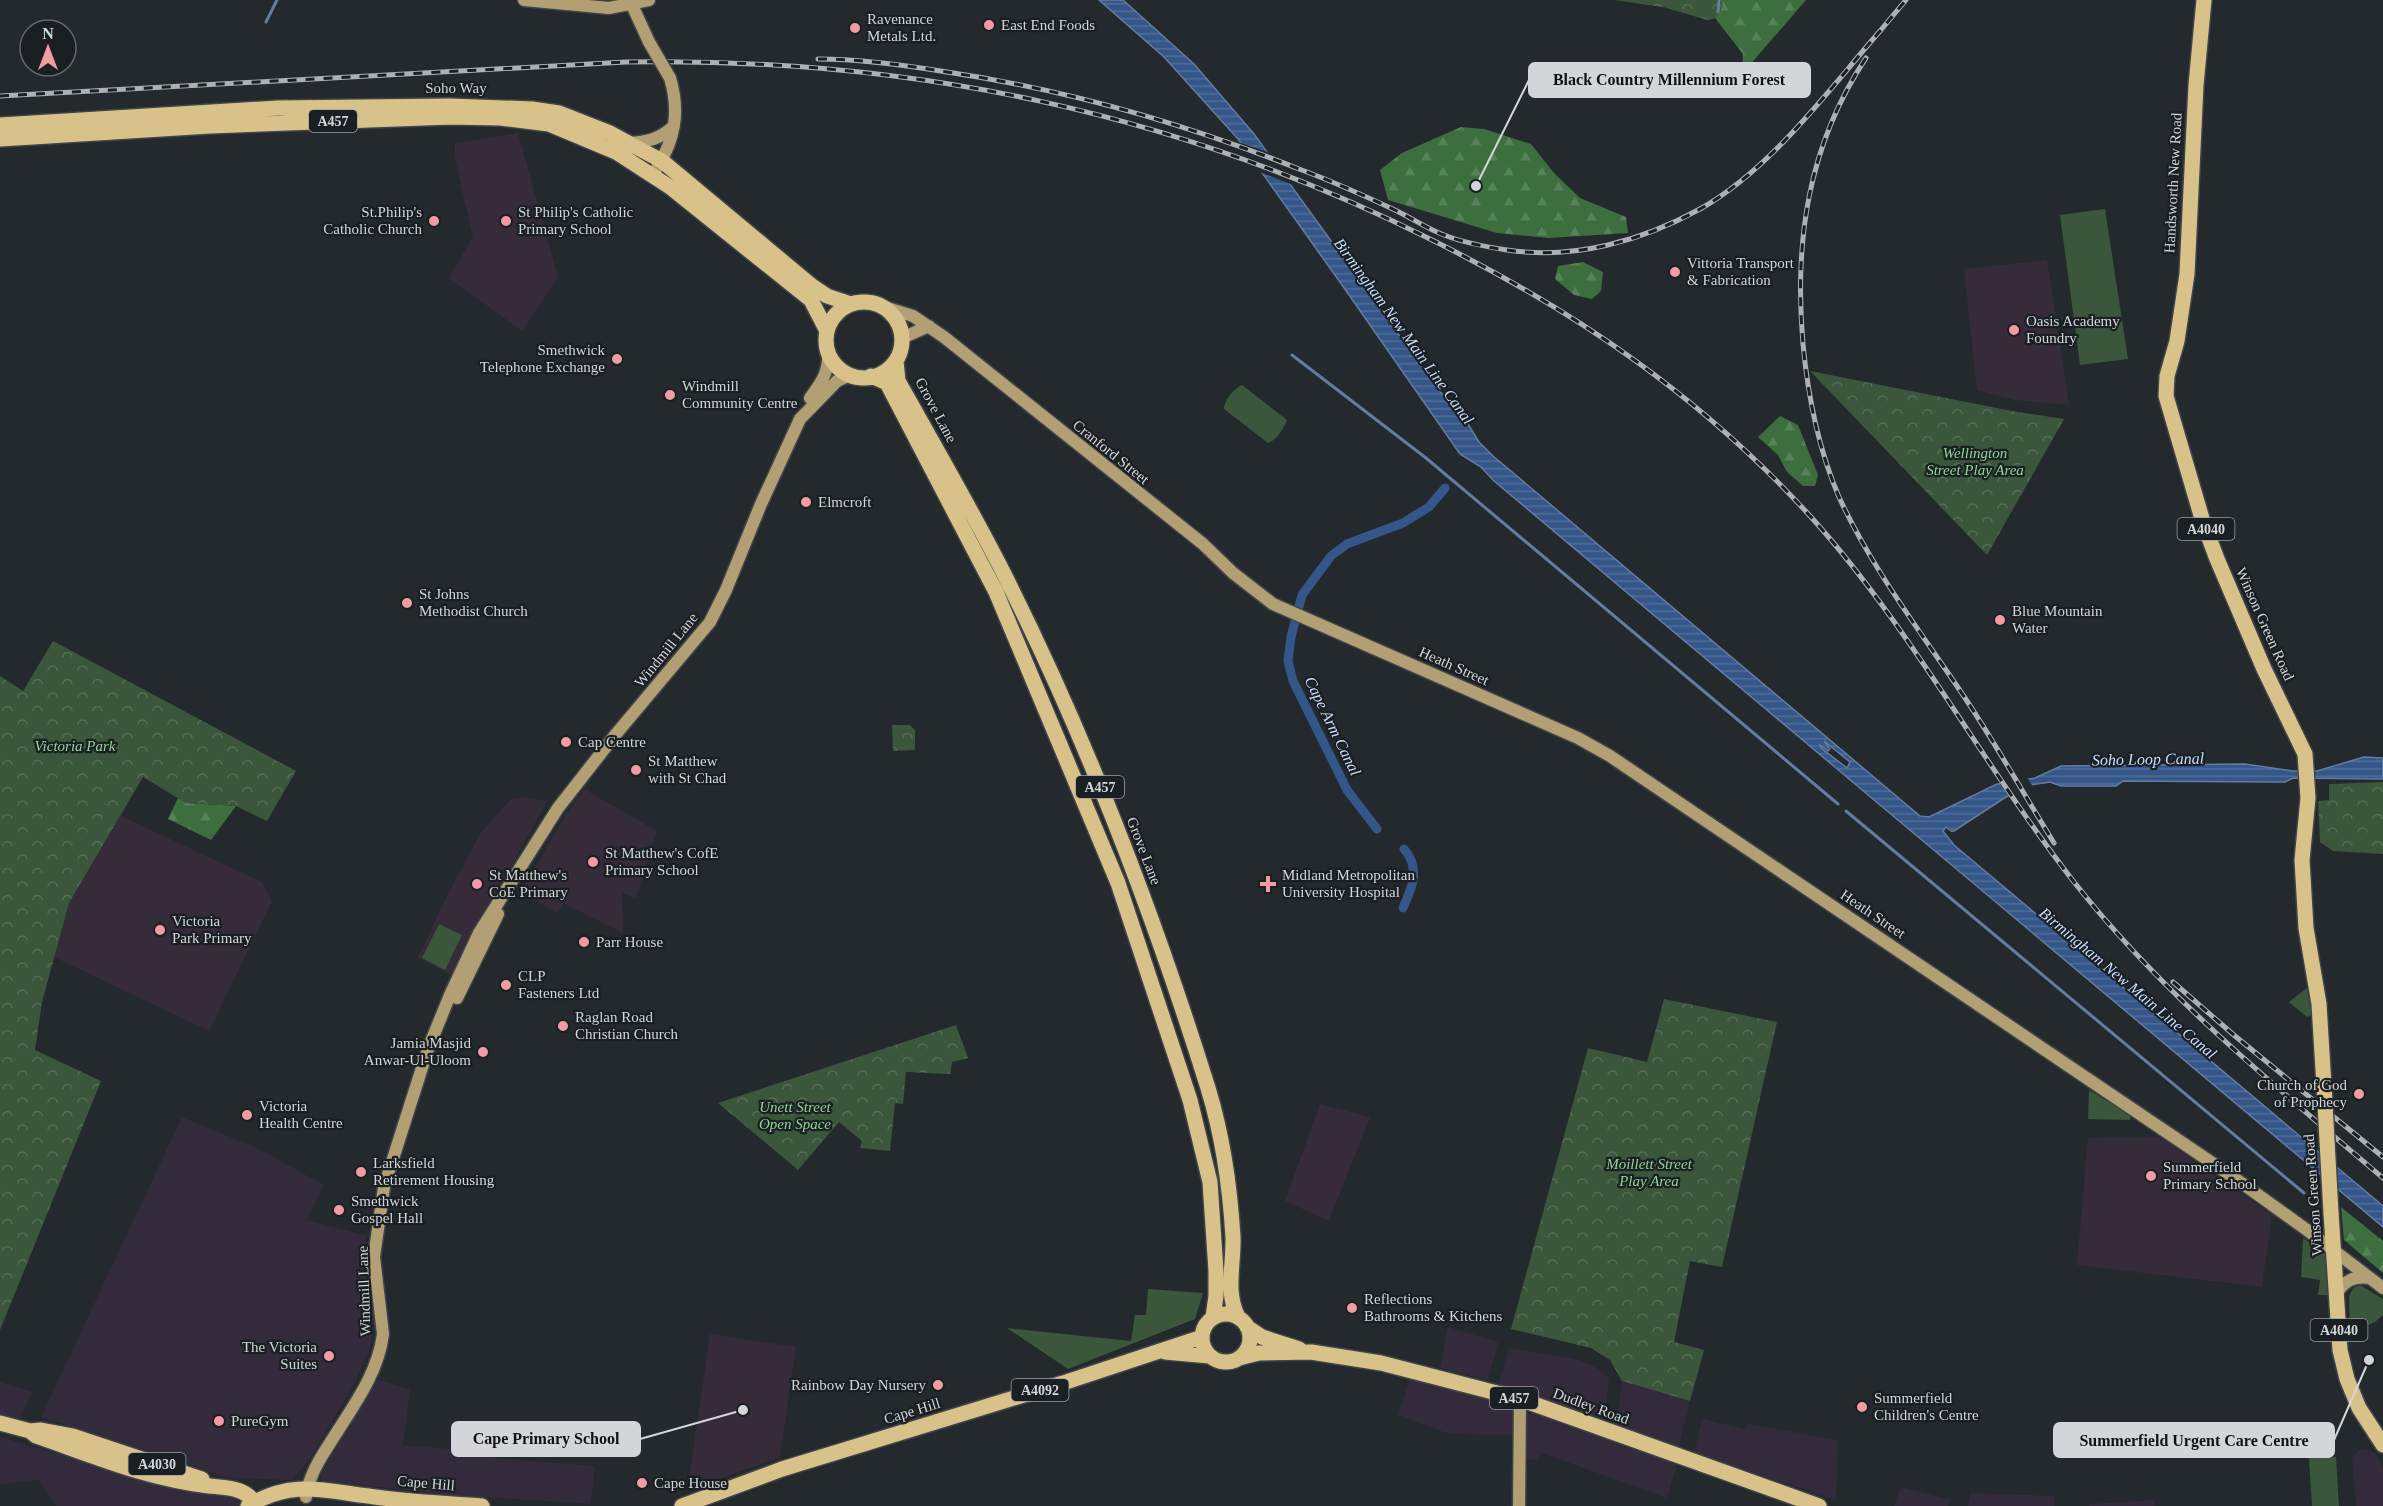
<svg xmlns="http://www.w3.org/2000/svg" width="2383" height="1506" font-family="Georgia,serif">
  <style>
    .commercial { fill: #332b3b }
    .education { fill: #362b39 }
    .grass { fill: #3a563b }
    .forest { fill: url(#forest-firs) }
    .park { fill: url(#park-crowns) }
    .water { fill: url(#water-rules); stroke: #647ca1; stroke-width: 1.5; fill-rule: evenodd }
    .pier { fill: #24292d }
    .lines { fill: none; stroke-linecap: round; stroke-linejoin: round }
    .stream { stroke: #647ca1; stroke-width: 3 }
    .canal { stroke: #355689; stroke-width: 9 }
    .secondary-casing { stroke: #404549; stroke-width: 15 }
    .primary-casing { stroke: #404549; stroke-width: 18 }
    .secondary { stroke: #b2a074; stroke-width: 12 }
    .primary { stroke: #d9c289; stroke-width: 15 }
    .rail-casing { stroke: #aeb1b4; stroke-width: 5 }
    .rail { stroke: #1a1f23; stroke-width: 3; stroke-dasharray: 9; stroke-linecap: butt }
    .secondary-bridge-casing { stroke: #404549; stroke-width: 15; stroke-linecap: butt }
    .primary-bridge-casing { stroke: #404549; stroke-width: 18; stroke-linecap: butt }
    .secondary-bridge { stroke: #b2a074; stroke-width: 12 }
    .primary-bridge { stroke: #d9c289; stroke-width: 15 }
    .poi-dot { fill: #f49aa4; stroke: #1a1f23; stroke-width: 2 }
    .labels { text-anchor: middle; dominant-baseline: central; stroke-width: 4.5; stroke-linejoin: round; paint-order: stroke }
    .shield { fill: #1a1f23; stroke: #9c9fa2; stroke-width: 1.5 }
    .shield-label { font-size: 14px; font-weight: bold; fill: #d3d6d9 }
    .poi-label { font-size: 15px; fill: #d3d6d9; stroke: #1a1f23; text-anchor: start }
    .street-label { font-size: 15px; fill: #d3d6d9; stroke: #1a1f23 }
    .park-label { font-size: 15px; font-style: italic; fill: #8ed890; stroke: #1a1f23 }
    .water-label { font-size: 16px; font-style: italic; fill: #c9ddfd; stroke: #1a1f23 }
    .leader { fill: none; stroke: #d3d6d9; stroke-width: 2 }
    .callout-dot { fill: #d3d6d9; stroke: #1a1f23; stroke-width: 2 }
    .callout { fill: #d3d6d9; stroke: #d3d6d9; stroke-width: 2 }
    .callout-label { font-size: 16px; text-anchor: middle; font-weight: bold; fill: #111 }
  </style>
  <defs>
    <pattern id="forest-firs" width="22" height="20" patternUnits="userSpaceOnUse" patternTransform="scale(1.5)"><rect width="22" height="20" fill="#3c6e3e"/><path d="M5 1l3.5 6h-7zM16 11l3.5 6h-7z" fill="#578259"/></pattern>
    <pattern id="park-crowns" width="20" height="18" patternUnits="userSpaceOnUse" patternTransform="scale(1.5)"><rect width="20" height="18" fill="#3a563b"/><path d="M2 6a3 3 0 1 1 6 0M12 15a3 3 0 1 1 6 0" fill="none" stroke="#566e57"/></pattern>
    <pattern id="water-rules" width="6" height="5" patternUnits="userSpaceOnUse" patternTransform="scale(1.5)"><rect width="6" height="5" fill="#355689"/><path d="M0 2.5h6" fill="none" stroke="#516e99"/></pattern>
  </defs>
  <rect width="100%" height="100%" fill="#24292d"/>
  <path class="commercial" d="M 182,1117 L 259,1149 L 324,1185 L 307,1220 L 367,1236 L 364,1265 L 375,1320 L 371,1345 L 355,1383 L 310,1459 L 292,1480 L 227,1478 L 178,1460 L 41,1417 Z
    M 1448,1327 L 1498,1342 L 1488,1380 L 1440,1368 Z
    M 1509,1348 L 1572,1358 L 1592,1365 L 1603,1373 L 1609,1379 L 1604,1419 L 1498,1385 Z
    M 1411,1376 L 1513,1405 L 1513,1435 L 1449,1434 L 1398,1415 Z
    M 378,1379 L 410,1390 L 403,1445 L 450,1449 L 457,1455 L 595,1466 L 591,1504 L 454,1495 L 323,1481 L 321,1477 L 323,1468 Z
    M 1622,1381 L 1690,1401 L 1679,1447 L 1617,1424 Z
    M 0,1382 L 32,1392 L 18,1423 L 0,1417 Z
    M 1536,1410 L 1677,1462 L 1667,1498 L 1542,1453 L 1538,1460 L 1527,1459 L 1526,1416 Z
    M 1702,1419 L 1745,1429 L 1748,1424 L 1838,1440 L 1836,1500 L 1694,1453 Z
    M 0,1437 L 147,1480 L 234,1497 L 240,1503 L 238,1506 L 56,1506 L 39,1480 L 0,1484 Z
    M 2366,1449 L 2375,1453 L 2383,1467 L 2383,1506 L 2356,1506 L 2352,1457 L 2359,1450 Z
    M 1901,1487 L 1950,1500 L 1948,1506 L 1894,1506 Z
    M 1971,1493 L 2054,1496 L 2054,1506 L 1968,1506 Z
    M 2154,1500 L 2155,1506 L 2090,1506 L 2089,1504 Z"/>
  <path class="education" d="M 518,133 L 558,277 L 522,331 L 449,278 L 473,236 L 455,159 L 455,143 Z
    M 2047,260 L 2069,405 L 2014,400 L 1977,390 L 1964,269 Z
    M 584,789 L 657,831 L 636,898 L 622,893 L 623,933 L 563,903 L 558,913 L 520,893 L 565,816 Z
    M 525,797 L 547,801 L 511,867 L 479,920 L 451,975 L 418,958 L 445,900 L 481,832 L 511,799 Z
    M 121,816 L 262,882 L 272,901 L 209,1031 L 54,957 L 69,903 Z
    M 1320,1104 L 1370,1117 L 1329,1221 L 1285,1201 Z
    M 2159,1137 L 2272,1215 L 2262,1287 L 2077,1265 L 2088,1138 Z
    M 710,1334 L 796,1347 L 780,1457 L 694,1488 L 689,1479 Z"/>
  <path class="grass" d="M 2105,209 L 2128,359 L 2080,365 L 2060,215 Z
    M 1242,385 L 1287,420 C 1283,429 1277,440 1268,443 L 1224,409 C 1224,401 1234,388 1242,385 Z
    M 439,924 L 462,935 L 445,970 L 422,958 Z
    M 2307,988 L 2312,1015 L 2307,1017 L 2289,1002 Z
    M 2089,1090 L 2131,1115 L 2130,1120 L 2088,1119 Z
    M 2303,1238 L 2327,1255 L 2329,1295 L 2318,1295 L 2320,1280 L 2301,1277 Z
    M 2360,1285 L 2383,1299 L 2383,1315 L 2375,1322 L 2350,1333 L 2349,1296 L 2353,1288 Z
    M 1148,1289 L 1203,1293 L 1195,1319 L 1068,1369 L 1007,1328 L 1131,1341 L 1135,1315 L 1146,1315 Z
    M 2336,1457 L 2339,1506 L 2312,1506 L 2309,1458 Z"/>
  <path class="forest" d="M 1636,0 L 1806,0 L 1742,74 L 1743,54 L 1715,18 L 1708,20 L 1664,7 L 1637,3 Z
    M 1461,127 L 1484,129 L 1531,144 L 1554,173 L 1580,198 L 1626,217 L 1628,233 L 1549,238 L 1497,233 L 1388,200 L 1380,170 L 1402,153 Z
    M 1583,262 L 1603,272 L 1601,291 L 1592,299 L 1574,295 L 1555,279 L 1558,266 Z
    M 1780,416 L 1798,425 L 1818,475 L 1815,486 L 1803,486 L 1787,472 L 1778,455 L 1758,437 Z
    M 178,798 L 187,803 L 236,806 L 211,840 L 168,819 Z
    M 2341,1207 L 2383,1241 L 2383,1273 L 2344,1240 Z"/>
  <path class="park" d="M 1614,0 L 1721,0 L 1723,7 L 1715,18 L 1708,20 L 1664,7 Z
    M 1810,371 L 2012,411 L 2064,419 L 1987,555 Z
    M 53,641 L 296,771 L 267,821 L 236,806 L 186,803 L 143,777 L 69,903 L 42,1002 L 35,1050 L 101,1081 L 0,1330 L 0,676 L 23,691 Z
    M 892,725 L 910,725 L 915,730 L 915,750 L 893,751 Z
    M 2383,782 L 2383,854 L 2333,851 L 2320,842 L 2318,801 L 2329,800 L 2329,784 Z
    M 1664,999 L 1777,1022 L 1722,1267 L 1690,1261 L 1674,1342 L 1704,1350 L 1690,1401 L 1622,1381 L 1610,1360 L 1591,1348 L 1511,1329 L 1588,1048 L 1647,1062 Z
    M 956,1025 L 968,1058 L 952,1062 L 950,1074 L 906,1072 L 903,1104 L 895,1103 L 890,1151 L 860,1148 L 862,1141 L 839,1122 L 798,1170 L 718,1103 Z"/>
  <path class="water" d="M 1099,0 L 1123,0 L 1194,64 L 1254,134 L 1437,388 L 1465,419 L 1479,442 L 1493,456 L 1920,816 L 1929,817 L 1997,784 L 2035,778 L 2061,766 L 2245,764 L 2293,771 L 2317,771 L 2364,757 L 2383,758 L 2383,779 L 2293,778 L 2285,782 L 2273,782 L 2123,781 L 2116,786 L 2061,786 L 2050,782 L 2031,785 L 2006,797 L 1954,831 L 1951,831 L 1946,827 L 1943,831 L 1954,845 L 2383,1206 L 2383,1227 L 1494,481 L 1481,467 L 1460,454 L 1347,292 L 1238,139 L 1164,57 ZM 1824,741 L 1850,762 L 1847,768 L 1821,748 L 1820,745 L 1828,751 L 1830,749 Z"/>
  <path class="pier" d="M 1235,141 L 1270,153 L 1293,185 L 1257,171 Z
    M 2026,776 L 2034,788 L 2010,798 L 1998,781 Z"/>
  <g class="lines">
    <path class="stream" d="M 1718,12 L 1719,0
      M 266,22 L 277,0
      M 1292,355 L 1426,458 L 1838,804
      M 1846,811 L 2304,1193"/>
    <path class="canal" d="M 1377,829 L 1347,790 L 1293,681 L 1288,661 L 1291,637 L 1302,595 L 1331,556 L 1347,544 L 1403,523 L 1429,507 L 1445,488
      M 1403,908 C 1412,888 1421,868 1404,849"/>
    <defs>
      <path id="secondary" d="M 524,0 L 609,8 L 649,0
        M 632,5 L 649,42
        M 628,143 C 648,142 660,139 674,126
        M 657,168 C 675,139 680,111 670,78
        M 881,306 L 913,316 L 944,337 L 1203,544 L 1233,573 L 1273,604 L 1578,738 L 1610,756 L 2236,1179 L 2307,1230 L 2383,1288
        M 902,338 L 929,326
        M 810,398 C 821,383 829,373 828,353
        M 457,998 L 498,914
        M 2337,1293 C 2345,1280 2354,1276 2370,1278
        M 306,1497 C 309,1476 319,1460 330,1443 C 351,1409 378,1375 383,1334 L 374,1257 L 384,1187 L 428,1049 L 450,995 L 479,933 L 558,808 L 616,734 L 710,622 L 726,590 L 761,504 L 800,419 L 837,381 L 850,375
        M 1519,1506 L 1520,1399"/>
      <path id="primary" d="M 2204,0 L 2196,85 L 2187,274 L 2177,341 L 2167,376 L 2166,396 L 2203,522 L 2217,559 L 2264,669 L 2305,754 L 2308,798 L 2302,860 L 2306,928 L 2319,1004 L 2324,1086
        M 0,125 L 278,108 L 450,106 L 532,109 L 559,113 L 610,133 L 662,161 L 812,286 L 827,296 L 851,304
        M 0,139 L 210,126 L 451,117 L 500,118 L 549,124 L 616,152 L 670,187 L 811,300 L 827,331
        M826 340a38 38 0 1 1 76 0a38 38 0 1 1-76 0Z
        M 896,361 L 898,381 C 934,445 970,507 1003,572 C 1086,737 1153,912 1208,1088 C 1223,1137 1230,1187 1233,1237 C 1234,1264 1225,1292 1238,1317
        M 871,376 L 887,383 L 996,592 L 1118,883 L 1190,1100 L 1210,1182 L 1216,1271 L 1216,1296 L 1213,1317
        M 2331,1213 L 2340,1350 L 2347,1379 L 2359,1408 L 2383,1445
        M1202 1338a24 24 0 1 1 48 0a24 24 0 1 1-48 0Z
        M 1247,1327 L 1262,1337 L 1299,1349
        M 1165,1352 L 1210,1356
        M 1239,1358 L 1259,1353 L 1311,1352 L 1381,1363 L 1520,1399 L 1819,1506
        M 0,1423 L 30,1431 L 41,1430 L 73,1436 L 202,1479
        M 30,1431 L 36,1436 C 94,1456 147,1479 209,1486 C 228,1488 246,1487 257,1506
        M 248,1506 C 291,1480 321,1490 368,1496 C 405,1502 444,1503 482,1506
        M 682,1506 L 782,1469 L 1063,1383 L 1202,1337"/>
    </defs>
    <use href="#secondary" class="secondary-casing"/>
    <use href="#primary" class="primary-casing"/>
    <use href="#secondary" class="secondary"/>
    <use href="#primary" class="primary"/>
    <defs>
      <path id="rail" d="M 1875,37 L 1906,0
        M 1866,58 C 1808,145 1794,242 1803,344 C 1808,397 1818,448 1839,497 C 1870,565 1917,627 1959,689 C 1993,739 2022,791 2054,843
        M 818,59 C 861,59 904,65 947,72 C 1068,90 1186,124 1299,169 C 1332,181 1365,196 1397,211 C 1413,219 1428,229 1444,235 C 1464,243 1487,247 1507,250 C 1574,260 1642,241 1700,209 C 1771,169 1827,92 1880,31
        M 0,96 L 626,62 C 911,57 1176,112 1432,240 C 1577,312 1702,397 1811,517 C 1912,629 1982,764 2074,882 C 2163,995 2274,1085 2383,1178
        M 2173,982 L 2235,1036 L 2383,1157"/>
    </defs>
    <use href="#rail" class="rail-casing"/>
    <use href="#rail" class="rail"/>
    <defs>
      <path id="secondary-bridge" d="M 649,42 L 670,78"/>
      <path id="primary-bridge" d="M 2324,1086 L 2331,1213"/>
    </defs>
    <use href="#secondary-bridge" class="secondary-bridge-casing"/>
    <use href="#primary-bridge" class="primary-bridge-casing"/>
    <use href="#secondary-bridge" class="secondary-bridge"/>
    <use href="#primary-bridge" class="primary-bridge"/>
  </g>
  <g class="poi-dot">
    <circle cx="989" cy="25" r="6"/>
    <circle cx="855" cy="28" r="6"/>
    <circle cx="434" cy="221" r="6"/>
    <circle cx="506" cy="221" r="6"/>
    <circle cx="1675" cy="272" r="6"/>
    <circle cx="2014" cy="330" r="6"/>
    <circle cx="617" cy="359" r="6"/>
    <circle cx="670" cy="395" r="6"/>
    <circle cx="806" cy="502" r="6"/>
    <circle cx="407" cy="603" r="6"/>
    <circle cx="2000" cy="620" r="6"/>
    <circle cx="566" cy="742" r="6"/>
    <circle cx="636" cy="770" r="6"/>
    <circle cx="593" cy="862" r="6"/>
    <circle cx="477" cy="884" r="6"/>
    <path d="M1265 875h6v6h6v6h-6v6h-6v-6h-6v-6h6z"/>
    <circle cx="160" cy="930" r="6"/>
    <circle cx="584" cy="942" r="6"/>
    <circle cx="506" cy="985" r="6"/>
    <circle cx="563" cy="1026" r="6"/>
    <circle cx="483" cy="1052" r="6"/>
    <circle cx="2359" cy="1094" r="6"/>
    <circle cx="247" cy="1115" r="6"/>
    <circle cx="361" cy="1172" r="6"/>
    <circle cx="2151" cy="1176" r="6"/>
    <circle cx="339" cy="1210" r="6"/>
    <circle cx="1352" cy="1308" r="6"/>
    <circle cx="329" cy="1356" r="6"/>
    <circle cx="938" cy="1385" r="6"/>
    <circle cx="1862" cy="1407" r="6"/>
    <circle cx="219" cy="1421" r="6"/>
    <circle cx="642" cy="1483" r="6"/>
  </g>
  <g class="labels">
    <g class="shield">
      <rect x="309" y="110" width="48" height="22" rx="4.5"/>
      <rect x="2177.5" y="518" width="57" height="22" rx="4.5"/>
      <rect x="1076" y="776" width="48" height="22" rx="4.5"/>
      <rect x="2310.5" y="1319" width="57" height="22" rx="4.5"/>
      <rect x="1011.5" y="1379" width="57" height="22" rx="4.5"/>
      <rect x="1490" y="1387" width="48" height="22" rx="4.5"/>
      <rect x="128.5" y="1453" width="57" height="22" rx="4.5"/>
    </g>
    <g class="shield-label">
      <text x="333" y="121">A457</text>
      <text x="2206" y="529">A4040</text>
      <text x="1100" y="787">A457</text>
      <text x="2339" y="1330">A4040</text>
      <text x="1040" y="1390">A4092</text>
      <text x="1514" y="1398">A457</text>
      <text x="157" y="1464">A4030</text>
    </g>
    <g class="poi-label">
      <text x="867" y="19">Ravenance<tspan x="867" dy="17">Metals Ltd.</tspan></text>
      <text x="1001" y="25">East End Foods</text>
      <text x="422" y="212" text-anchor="end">St.Philip's<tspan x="422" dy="17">Catholic Church</tspan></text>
      <text x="518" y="212">St Philip's Catholic<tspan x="518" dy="17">Primary School</tspan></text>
      <text x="1687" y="263">Vittoria Transport<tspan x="1687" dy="17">&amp; Fabrication</tspan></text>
      <text x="2026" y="321">Oasis Academy<tspan x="2026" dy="17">Foundry</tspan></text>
      <text x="605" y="350" text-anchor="end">Smethwick<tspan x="605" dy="17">Telephone Exchange</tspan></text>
      <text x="682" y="386">Windmill<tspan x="682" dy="17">Community Centre</tspan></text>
      <text x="818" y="502">Elmcroft</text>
      <text x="419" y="594">St Johns<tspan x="419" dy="17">Methodist Church</tspan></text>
      <text x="2012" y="611">Blue Mountain<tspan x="2012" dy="17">Water</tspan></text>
      <text x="578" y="742">Cap Centre</text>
      <text x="648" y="761">St Matthew<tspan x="648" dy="17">with St Chad</tspan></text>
      <text x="605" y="853">St Matthew's CofE<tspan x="605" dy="17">Primary School</tspan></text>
      <text x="489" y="875">St Matthew's<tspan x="489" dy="17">CoE Primary</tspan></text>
      <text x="1282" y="875">Midland Metropolitan<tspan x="1282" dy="17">University Hospital</tspan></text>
      <text x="172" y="921">Victoria<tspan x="172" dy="17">Park Primary</tspan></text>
      <text x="596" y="942">Parr House</text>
      <text x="518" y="976">CLP<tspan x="518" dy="17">Fasteners Ltd</tspan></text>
      <text x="575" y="1017">Raglan Road<tspan x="575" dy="17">Christian Church</tspan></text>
      <text x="471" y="1043" text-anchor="end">Jamia Masjid<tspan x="471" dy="17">Anwar-Ul-Uloom</tspan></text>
      <text x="2347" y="1085" text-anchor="end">Church of God<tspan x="2347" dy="17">of Prophecy</tspan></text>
      <text x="259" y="1106">Victoria<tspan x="259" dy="17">Health Centre</tspan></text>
      <text x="373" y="1163">Larksfield<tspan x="373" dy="17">Retirement Housing</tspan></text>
      <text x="2163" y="1167">Summerfield<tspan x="2163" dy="17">Primary School</tspan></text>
      <text x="351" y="1201">Smethwick<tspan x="351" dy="17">Gospel Hall</tspan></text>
      <text x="1364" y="1299">Reflections<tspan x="1364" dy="17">Bathrooms &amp; Kitchens</tspan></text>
      <text x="317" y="1347" text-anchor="end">The Victoria<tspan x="317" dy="17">Suites</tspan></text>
      <text x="926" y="1385" text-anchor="end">Rainbow Day Nursery</text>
      <text x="1874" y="1398">Summerfield<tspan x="1874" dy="17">Children's Centre</tspan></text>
      <text x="231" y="1421">PureGym</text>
      <text x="654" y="1483">Cape House</text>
    </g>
    <g class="street-label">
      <text x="456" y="88">Soho Way</text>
      <text transform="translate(2173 183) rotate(-87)">Handsworth New Road</text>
      <text transform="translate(936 410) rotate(62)">Grove Lane</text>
      <text transform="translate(1111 452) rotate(39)">Cranford Street</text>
      <text transform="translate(2265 624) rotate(66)">Winson Green Road</text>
      <text transform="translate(666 650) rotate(-51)">Windmill Lane</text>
      <text transform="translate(1454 666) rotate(24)">Heath Street</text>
      <text transform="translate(1144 851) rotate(69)">Grove Lane</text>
      <text transform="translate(1873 914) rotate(34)">Heath Street</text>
      <text transform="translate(2313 1195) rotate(-94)">Winson Green Road</text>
      <text transform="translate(364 1291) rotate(-92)">Windmill Lane</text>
      <text transform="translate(1591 1406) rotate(20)">Dudley Road</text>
      <text transform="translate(912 1411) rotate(-17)">Cape Hill</text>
      <text transform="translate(426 1483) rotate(5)">Cape Hill</text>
    </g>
    <g class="park-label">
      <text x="1975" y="453">Wellington<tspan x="1975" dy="17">Street Play Area</tspan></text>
      <text x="75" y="746">Victoria Park</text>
      <text x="795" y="1107">Unett Street<tspan x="795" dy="17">Open Space</tspan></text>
      <text x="1649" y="1164">Moillett Street<tspan x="1649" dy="17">Play Area</tspan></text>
    </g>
    <g class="water-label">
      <text transform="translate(1404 331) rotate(54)">Birmingham New Main Line Canal</text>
      <text transform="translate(1333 726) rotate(64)">Cape Arm Canal</text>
      <text transform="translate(2148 759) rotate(-1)">Soho Loop Canal</text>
      <text transform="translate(2128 983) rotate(40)">Birmingham New Main Line Canal</text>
    </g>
  </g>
  <path class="leader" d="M1476 186L1529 80M743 1410L640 1439M2369 1360L2334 1440"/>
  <g class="callout-dot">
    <circle cx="1476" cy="186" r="6"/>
    <circle cx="743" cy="1410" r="6"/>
    <circle cx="2369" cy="1360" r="6"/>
  </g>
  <g class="callout">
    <rect x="1529" y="63" width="281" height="34" rx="6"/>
    <rect x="452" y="1422" width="188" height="34" rx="6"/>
    <rect x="2054" y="1423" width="280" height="34" rx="6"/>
  </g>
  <g class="callout-label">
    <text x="1669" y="85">Black Country Millennium Forest</text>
    <text x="546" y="1444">Cape Primary School</text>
    <text x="2194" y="1446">Summerfield Urgent Care Centre</text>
  </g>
  <g transform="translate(48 48)"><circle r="28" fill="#1a1f23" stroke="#64686c" stroke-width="1.5"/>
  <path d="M0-4.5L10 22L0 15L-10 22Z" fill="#f49aa4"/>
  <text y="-9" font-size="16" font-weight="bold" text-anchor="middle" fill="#d3d6d9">N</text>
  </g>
</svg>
